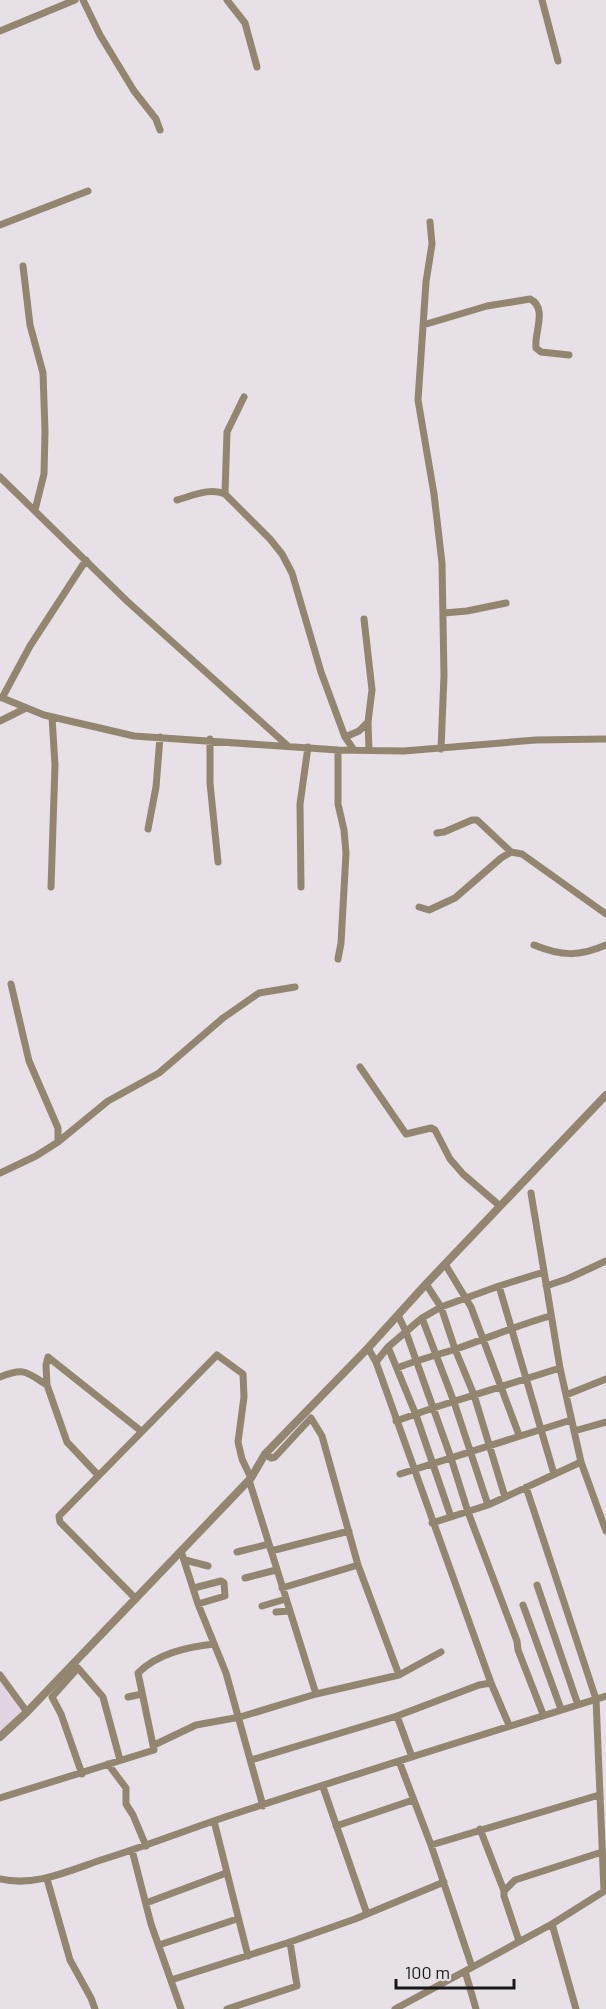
<svg xmlns="http://www.w3.org/2000/svg" width="606" height="2009" font-family="Barlow,sans-serif">
  <style>
    .built { fill: #e2d5e1 }
    .lines { fill: none; stroke-linecap: round; stroke-linejoin: round }
    .minor { stroke: #928671; stroke-width: 7 }
    .tertiary { stroke: #928671; stroke-width: 8 }
  </style>
  <rect width="100%" height="100%" fill="#e7e0e6"/>
  <path class="built" d="M 0,1679 L 25,1712 L 0,1733 Z"/>
  <g class="lines">
    <path class="minor" d="M 83,0 L 100,35 L 134,91 L 156,119 L 160,130
      M 227,0 L 245,23 L 257,67
      M 542,0 L 558,61
      M 0,31 L 75,0
      M 430,222 L 432,244 L 426,282 L 418,400 L 434,494 L 442,563 L 444,676 L 441,749
      M 0,225 L 88,191
      M 23,266 L 30,325 L 43,373 L 45,431 L 44,474 L 35,510
      M 423,325 L 487,306 L 530,299 C 548,308 534,332 536,348 L 541,352 L 569,355
      M 0,477 L 128,602 L 288,746
      M 225,494 L 227,432 L 244,397
      M 177,500 C 192,496 210,487 225,494 L 270,539 L 282,554 L 292,573 L 321,672 L 345,737 L 354,750
      M 444,613 L 467,611 L 506,603
      M 364,619 L 372,690 L 368,722 L 369,750
      M 0,697 L 44,715 L 134,736 L 338,750 L 404,751 L 536,740 L 606,739
      M 2,698 L 30,646 L 86,560
      M 0,721 L 26,708
      M 345,737 L 359,731 L 368,722
      M 210,739 L 210,783 L 218,862
      M 148,829 L 156,787 L 160,737
      M 437,833 L 444,832 L 472,820 L 477,820 L 511,852 L 522,854 L 606,914
      M 51,887 L 55,765 L 52,717
      M 301,887 L 300,804 L 308,747
      M 419,907 L 429,910 L 455,898 L 501,858 L 511,852
      M 534,945 C 561,956 579,957 606,945
      M 338,959 L 341,943 L 346,853 L 344,830 L 338,804 L 338,750
      M 360,1067 L 406,1134 L 431,1128 L 435,1130 L 450,1159 L 463,1174 L 500,1206
      M 58,1142 L 108,1101 L 159,1073 L 223,1018 L 259,993 L 295,987
      M 0,1173 L 36,1156 L 58,1142 L 58,1128 L 29,1061 L 11,984
      M 531,1193 L 560,1368 L 581,1462 L 606,1531
      M 445,1264 L 471,1307 L 519,1435
      M 426,1284 L 441,1307 L 455,1349 L 474,1395 L 505,1497
      M 499,1286 L 554,1474
      M 546,1286 L 567,1279 L 606,1261
      M 398,1315 L 406,1332 L 451,1458 L 468,1512 L 517,1641 L 518,1650 L 543,1714
      M 422,1318 L 454,1402 L 488,1505
      M 388,1347 L 416,1415 L 451,1517
      M 368,1348 L 376,1362 L 491,1683 L 509,1725
      M 376,1362 L 388,1347 L 422,1318 L 441,1307 L 499,1286 L 544,1272
      M 397,1368 C 417,1360 437,1355 456,1349 C 488,1338 518,1325 550,1316
      M 0,1377 C 25,1367 26,1372 47,1385
      M 566,1395 L 606,1379
      M 396,1421 L 433,1408 L 560,1368
      M 574,1431 L 606,1422
      M 265,1454 L 271,1458 L 275,1457 L 311,1418 L 322,1436 L 358,1565 L 399,1675
      M 400,1474 L 571,1420
      M 98,1475 L 67,1442 L 47,1385 L 46,1365 L 48,1357 L 141,1431
      M 249,1480 L 316,1694
      M 526,1487 L 596,1699 L 604,1891
      M 432,1523 L 488,1505 L 581,1462
      M 181,1551 L 198,1604 L 226,1673 L 263,1806
      M 271,1551 L 349,1531
      M 237,1552 L 269,1544
      M 185,1560 L 208,1566
      M 245,1578 L 276,1570
      M 537,1585 L 578,1705
      M 194,1588 L 221,1581 L 224,1583 L 225,1596 L 198,1604
      M 282,1588 L 358,1565
      M 136,1599 L 60,1522 L 59,1516 L 217,1355 L 243,1374 L 244,1397 L 238,1442 L 242,1459 L 251,1478
      M 523,1605 L 561,1709
      M 262,1606 L 286,1599
      M 276,1612 L 289,1611
      M 0,1675 L 27,1712
      M 128,1697 L 142,1694
      M 397,1716 L 412,1757
      M 154,1745 L 196,1725 L 240,1717 L 316,1694 L 399,1675 L 441,1652
      M 251,1760 L 397,1716 L 479,1685 L 491,1683
      M 399,1761 L 431,1845 L 472,1967
      M 108,1764 L 126,1788 L 126,1804 L 133,1815 L 146,1846
      M 82,1774 L 61,1714 L 52,1697 L 78,1668 L 103,1697 L 120,1760
      M 323,1787 L 367,1914
      M 0,1798 L 154,1750 L 138,1673 C 158,1653 188,1647 214,1644
      M 214,1821 L 248,1956
      M 336,1826 L 413,1800
      M 480,1829 L 504,1891 L 504,1896 L 519,1941
      M 431,1845 L 599,1795
      M 132,1850 L 151,1924 L 181,2009
      M 0,1879 C 35,1887 68,1871 101,1860 C 143,1847 184,1831 225,1817 C 352,1775 479,1736 606,1696
      M 47,1879 L 70,1960 L 91,1998 L 95,2009
      M 504,1891 L 515,1880 L 602,1852
      M 146,1903 L 226,1873
      M 159,1945 L 237,1919
      M 465,1971 L 476,2009
      M 171,1980 L 290,1942 L 355,1919 L 444,1882
      M 227,2009 L 297,1986 L 290,1942
      M 395,2009 L 552,1924
      M 576,2009 L 552,1924 L 606,1890"/>
    <path class="tertiary" d="M 0,1737 L 27,1712 L 251,1478 L 265,1454 L 368,1348 L 426,1284 L 606,1095"/>
  </g>
  <path d="M396 1979v9h118v-9" fill="none" stroke="#1a181a" stroke-width="3"/>
  <text x="405" y="1979" font-size="18" fill="#1a181a" stroke="#e7e0e6" stroke-width="4.5" paint-order="stroke">100 m</text>
</svg>
